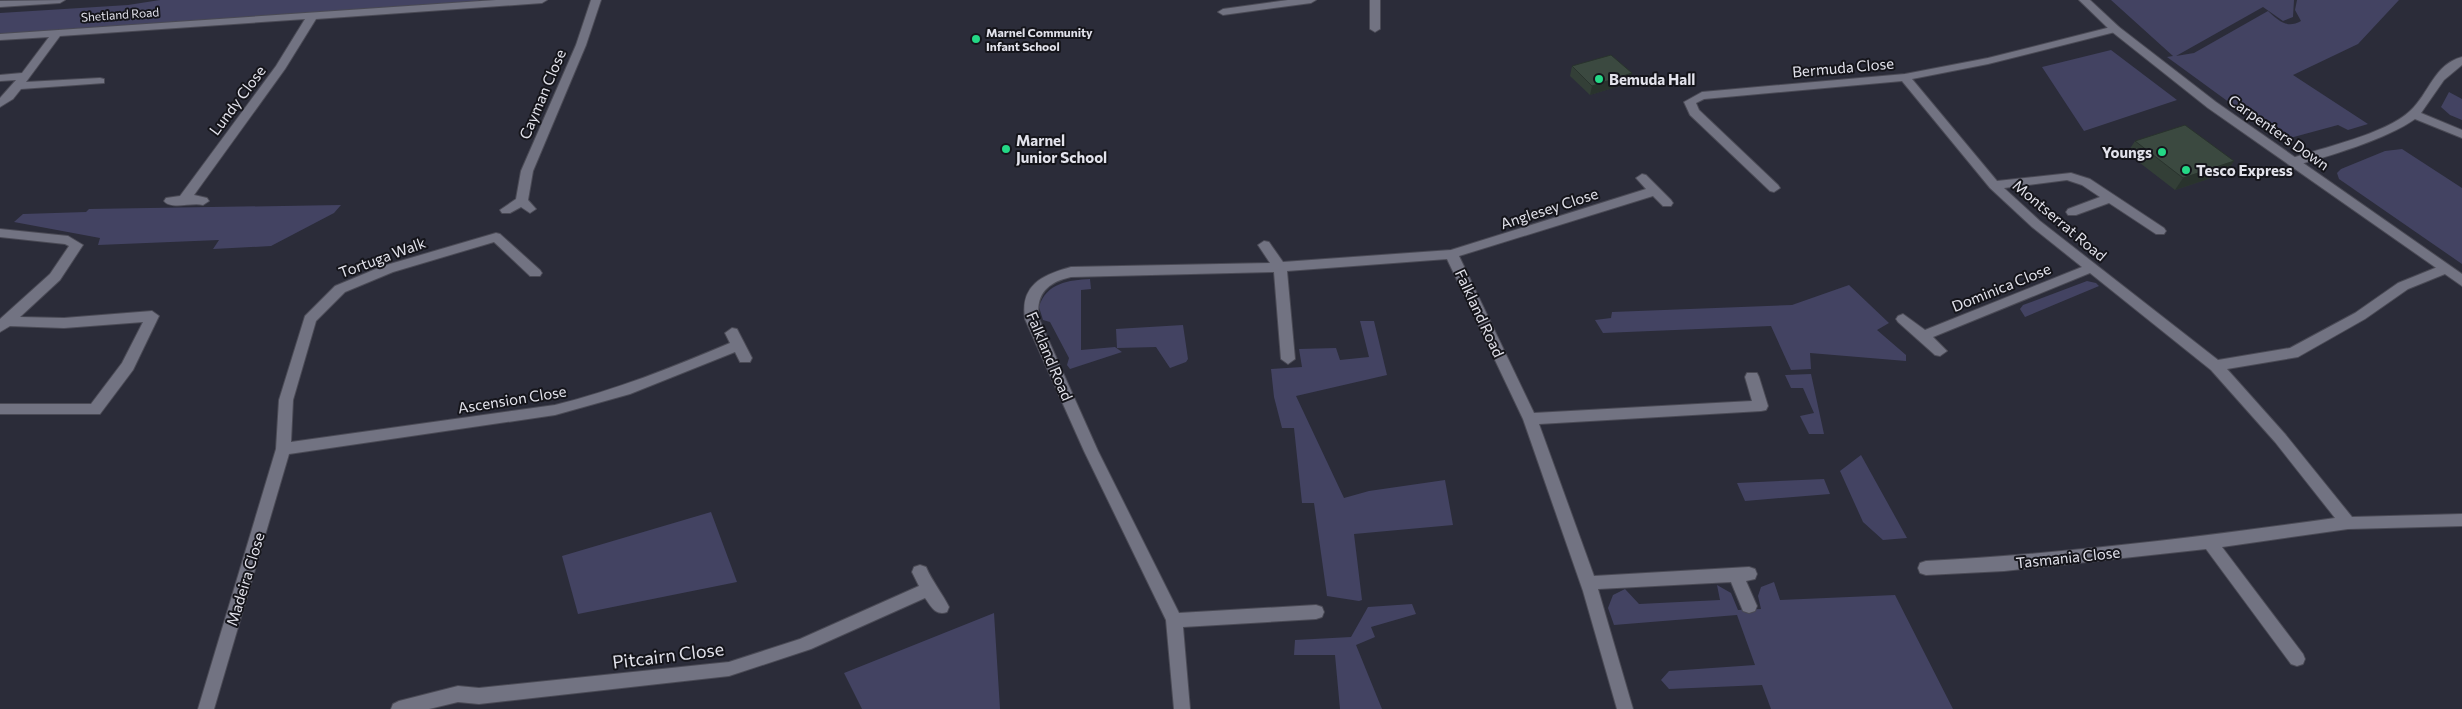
<svg xmlns="http://www.w3.org/2000/svg" width="2462" height="709" font-family="Commissioner,sans-serif">
  <style>
    .green { fill: #434362 }
    .lines { fill: none; stroke-linecap: round; stroke-linejoin: round }
    .minor-casing { stroke: #4a4a55; stroke-width: 2 }
    .tertiary-casing { stroke: #4a4a55; stroke-width: 2 }
    .minor { fill: #727382; fill-rule: evenodd }
    .tertiary { fill: #727382; fill-rule: evenodd }
    .wall { fill: #333f37 }
    .shaded-wall { fill: #29332d }
    .building { fill: #3b4940; stroke: #29332d }
    .poi-dot { fill: #24d886; stroke: #15151b; stroke-width: 2 }
    .labels { text-anchor: middle; dominant-baseline: central; stroke-width: 4; stroke-linejoin: round; paint-order: stroke }
    .far-street-label { font-size: 12px; fill: #e2e2eb; stroke: #15151b }
    .far-poi-label { font-size: 12px; font-weight: bold; fill: #e2e2eb; stroke: #15151b; text-anchor: start }
    .street-label { font-size: 15px; fill: #e2e2eb; stroke: #15151b }
    .poi-label { font-size: 15px; font-weight: bold; fill: #e2e2eb; stroke: #15151b; text-anchor: start }
    .near-street-label { font-size: 18px; fill: #e2e2eb; stroke: #15151b }
  </style>
  <rect width="100%" height="100%" fill="#2b2c39"/>
  <path class="green" d="M 160,0 L 479,0 L 476,4 L 0,37 L 0,13 L 128,5 Z
    M 2111,0 L 2294,0 L 2293,17 L 2283,21 L 2263,7 L 2176,56 L 2194,53 L 2268,11 C 2279,21 2287,29 2301,21 L 2295,10 L 2297,0 L 2399,0 L 2358,44 L 2293,75 L 2368,124 L 2348,130 L 2338,125 L 2290,138 L 2263,127 L 2167,57 L 2173,56 Z
    M 2111,50 L 2177,100 L 2084,131 L 2042,67 Z
    M 2449,92 L 2462,99 L 2462,120 L 2450,115 L 2441,107 Z
    M 2402,149 L 2462,188 L 2462,264 L 2339,179 L 2337,173 L 2341,169 L 2385,151 Z
    M 341,205 L 334,213 L 271,246 L 213,249 L 219,240 L 98,245 L 100,238 L 14,222 L 23,214 L 86,212 L 89,209 Z
    M 1090,279 L 1091,289 L 1081,290 L 1081,350 L 1115,347 L 1122,352 L 1070,369 L 1067,365 L 1069,358 L 1050,322 L 1043,320 L 1039,307 C 1046,283 1069,280 1090,279 Z
    M 2087,281 L 2096,283 L 2099,286 L 2025,317 L 2020,309 L 2023,305 Z
    M 1849,285 L 1889,323 L 1877,330 L 1906,355 L 1906,361 L 1810,353 L 1811,369 L 1791,370 L 1771,326 L 1603,333 L 1595,320 L 1611,318 L 1612,312 L 1792,305 Z
    M 1360,321 L 1374,321 L 1387,375 L 1296,396 L 1344,498 L 1369,491 L 1445,480 L 1453,525 L 1354,534 L 1362,600 L 1359,601 L 1327,596 L 1314,503 L 1302,503 L 1294,428 L 1282,428 L 1274,397 L 1271,369 L 1302,367 L 1299,349 L 1336,348 L 1340,360 L 1369,357 Z
    M 1183,325 L 1188,359 L 1186,362 L 1170,368 L 1156,347 L 1117,348 L 1116,329 Z
    M 1811,374 L 1824,434 L 1809,434 L 1800,416 L 1814,413 L 1803,388 L 1791,388 L 1785,375 Z
    M 1861,455 L 1907,538 L 1883,540 L 1863,522 L 1840,471 Z
    M 1824,479 L 1830,494 L 1745,501 L 1737,483 Z
    M 711,512 L 737,582 L 578,614 L 562,556 Z
    M 1774,582 L 1780,600 L 1895,595 L 1953,709 L 1771,709 L 1762,685 L 1669,689 L 1661,680 L 1669,671 L 1755,665 L 1737,615 L 1614,625 L 1608,608 L 1613,595 L 1625,589 L 1639,604 L 1720,600 L 1717,585 L 1731,593 L 1738,610 L 1761,609 L 1758,596 L 1761,587 Z
    M 1412,604 L 1416,614 L 1371,627 L 1375,637 L 1356,645 L 1382,709 L 1340,709 L 1335,655 L 1294,655 L 1295,640 L 1351,637 L 1368,607 Z
    M 994,613 L 1000,709 L 862,709 L 844,673 Z"/>
  <g class="lines">
    <defs>
      <path id="minor" d="M 496,0 L 547,0 L 542,3 L 316,19 L 285,69 L 194,195 L 207,198 L 209,201 L 203,205 C 192,202 171,210 164,201 L 166,198 L 180,196 L 276,66 L 305,19 L 60,36 L 26,82 L 100,78 L 104,79 L 104,83 L 21,89 L 13,99 L 0,107 L 0,98 L 16,80 L 0,81 L 0,75 L 22,73 L 49,37 L 0,40 L 0,34 Z
        M 591,0 L 601,0 L 586,45 L 533,171 L 528,200 L 536,209 L 530,213 L 521,207 L 510,213 L 502,213 L 500,210 L 516,199 L 521,171 L 576,45 Z
        M 1288,0 L 1316,0 L 1311,3 L 1223,15 L 1218,12 L 1223,9 Z
        M 1370,0 L 1380,0 L 1380,29 L 1375,32 L 1370,29 Z
        M 2115,26 L 2119,27 L 2119,31 L 1988,64 L 1912,79 L 1997,181 L 2071,173 L 2090,179 L 2164,228 L 2166,231 L 2164,234 L 2156,234 L 2109,203 L 2076,215 L 2068,215 L 2066,212 L 2068,209 L 2100,197 L 2082,185 L 2067,180 L 2004,188 L 2040,221 L 2218,360 L 2290,348 L 2355,313 L 2398,283 L 2445,264 L 2451,269 L 2450,272 L 2408,289 L 2365,319 L 2298,357 L 2227,369 L 2285,434 L 2352,517 L 2462,514 L 2462,526 L 2348,529 L 2222,547 L 2303,654 L 2305,659 L 2303,664 L 2297,666 L 2291,664 L 2206,549 L 2004,571 L 1926,575 L 1920,573 L 1918,568 L 1920,563 L 1926,561 C 2063,554 2199,537 2335,518 L 2275,442 L 2211,370 L 2090,273 L 1933,337 L 1947,351 L 1940,356 L 1935,355 L 1898,322 L 1896,319 L 1898,316 L 1903,314 L 1925,330 L 2082,267 L 2032,227 L 1990,188 L 1902,81 L 1704,99 L 1696,103 L 1699,110 L 1778,185 L 1780,188 L 1774,192 L 1770,191 L 1690,115 L 1684,102 L 1702,92 L 1905,74 L 1988,58 Z
        M 2462,57 L 2462,65 L 2444,80 L 2421,113 L 2462,130 L 2462,138 L 2415,119 C 2387,139 2327,157 2293,166 L 2287,162 L 2289,159 C 2321,148 2386,134 2410,111 C 2429,94 2434,64 2462,57 Z
        M 1642,174 L 1646,175 L 1671,200 L 1673,203 L 1671,206 L 1663,206 L 1653,196 L 1459,256 L 1534,413 L 1752,401 L 1745,377 L 1747,373 L 1757,373 L 1759,377 L 1768,406 L 1766,410 L 1761,411 L 1539,424 L 1594,576 L 1749,567 L 1755,569 L 1757,574 L 1755,579 L 1746,581 L 1757,606 L 1755,611 L 1749,613 L 1743,611 L 1731,582 L 1598,589 L 1633,709 L 1617,709 L 1583,591 L 1523,419 L 1447,259 L 1287,271 L 1295,359 L 1288,364 L 1281,359 L 1274,272 L 1071,277 C 1048,282 1035,294 1039,319 L 1098,451 L 1179,613 L 1316,605 L 1322,607 L 1324,612 L 1322,617 L 1316,619 L 1183,627 L 1190,709 L 1174,709 L 1166,620 L 1084,451 L 1025,319 C 1020,285 1042,275 1071,267 L 1270,263 L 1258,245 L 1264,241 L 1269,242 L 1283,262 L 1451,250 L 1646,189 L 1636,178 Z
        M 0,229 L 68,236 L 83,245 L 60,280 L 20,317 L 64,318 L 152,311 L 159,316 L 133,370 L 100,414 L 0,414 L 0,404 L 91,404 L 122,363 L 143,322 L 64,328 L 10,326 L 0,332 L 0,319 L 50,274 L 69,246 L 65,244 L 0,237 Z
        M 496,233 L 500,234 L 540,270 L 542,273 L 540,276 L 530,276 L 494,242 L 393,272 L 345,292 L 316,321 L 293,400 L 291,442 L 555,405 C 616,390 673,367 730,343 L 725,333 L 732,328 L 737,329 L 752,358 L 750,362 L 740,362 L 735,352 L 630,394 L 555,415 L 289,454 L 214,709 L 198,709 L 276,449 L 279,400 L 305,316 L 335,286 L 383,266 Z
        M 920,565 L 926,567 C 932,581 942,593 949,607 L 947,612 C 935,616 931,606 925,598 L 811,649 L 729,676 L 479,704 L 458,702 L 429,709 L 391,709 L 393,704 L 399,701 L 458,686 L 479,688 L 729,662 L 800,639 L 919,586 L 912,572 L 914,567 Z"/>
      <path id="tertiary" d="M 65,0 L 60,3 L 0,7 L 0,1 Z
        M 2079,0 L 2090,0 L 2119,27 L 2216,102 L 2462,274 L 2462,286 L 2208,108 L 2111,31 Z"/>
    </defs>
    <use href="#minor" class="minor-casing"/>
    <use href="#tertiary" class="tertiary-casing"/>
    <use href="#minor" class="minor"/>
    <use href="#tertiary" class="tertiary"/>
  </g>
  <path class="wall" d="M 1572,66 L 1629,83 L 1590,95 L 1570,76 Z
    M 2135,141 L 2234,161 L 2226,173 L 2175,190 L 2127,153 Z"/>
  <path class="shaded-wall" d="M 1632,73 L 1629,83 L 1590,95 L 1592,86 Z
    M 2234,161 L 2226,173 L 2175,190 L 2183,178 Z"/>
  <path class="building" d="M 1611,55 L 1632,73 L 1592,86 L 1572,66 Z
    M 2185,125 L 2234,161 L 2183,178 L 2135,141 Z"/>
  <g class="poi-dot">
    <circle cx="976" cy="39" r="5"/>
    <circle cx="1599" cy="79" r="5"/>
    <circle cx="1006" cy="149" r="5"/>
    <circle cx="2162" cy="152" r="5"/>
    <circle cx="2186" cy="170" r="5"/>
  </g>
  <g class="labels">
    <g class="far-street-label">
      <text transform="translate(120 14) rotate(-4)">Shetland Road</text>
    </g>
    <g class="far-poi-label">
      <text x="986" y="32">Marnel Community<tspan x="986" dy="14">Infant School</tspan></text>
    </g>
    <g class="street-label">
      <text transform="translate(1843 67) rotate(-5)">Bermuda Close</text>
      <text transform="translate(542 94) rotate(-67)">Cayman Close</text>
      <text transform="translate(237 100) rotate(-53)">Lundy Close</text>
      <text transform="translate(2279 132) rotate(35)">Carpenters Down</text>
      <text transform="translate(1549 208) rotate(-18)">Anglesey Close</text>
      <text transform="translate(2060 220) rotate(40)">Montserrat Road</text>
      <text transform="translate(382 257) rotate(-20)">Tortuga Walk</text>
      <text transform="translate(2001 287) rotate(-22)">Dominica Close</text>
      <text transform="translate(1480 313) rotate(65)">Falkland Road</text>
      <text transform="translate(1050 356) rotate(67)">Falkland Road</text>
      <text transform="translate(512 399) rotate(-9)">Ascension Close</text>
      <text transform="translate(2068 557) rotate(-6)">Tasmania Close</text>
      <text transform="translate(245 579) rotate(-73)">Madeira Close</text>
    </g>
    <g class="poi-label">
      <text x="1609" y="79">Bemuda Hall</text>
      <text x="1016" y="140">Marnel<tspan x="1016" dy="17">Junior School</tspan></text>
      <text x="2152" y="152" text-anchor="end">Youngs</text>
      <text x="2196" y="170">Tesco Express</text>
    </g>
    <g class="near-street-label">
      <text transform="translate(668 655) rotate(-7)">Pitcairn Close</text>
    </g>
  </g>
</svg>
